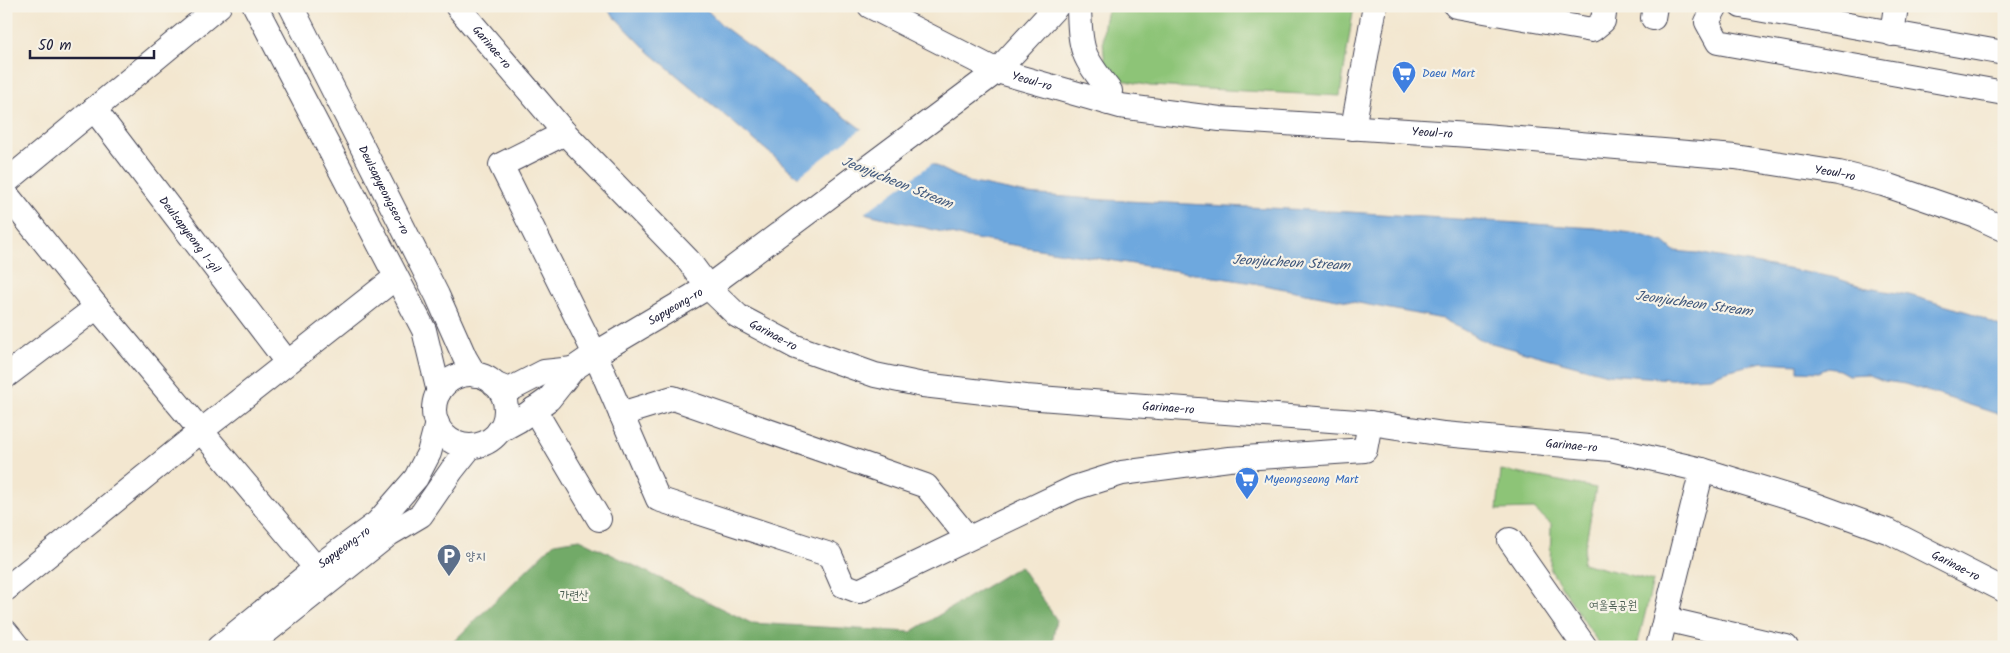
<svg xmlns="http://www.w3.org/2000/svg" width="2010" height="653" font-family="Kalam,'Poor Story',sans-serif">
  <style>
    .green { fill: #8dc477; stroke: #587359 }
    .forest { fill: #72aa68; stroke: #4a6652 }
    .water { fill: #6ea8de; stroke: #48658c }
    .pier { fill: #f3e7d0 }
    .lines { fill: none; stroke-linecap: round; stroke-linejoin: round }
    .minor-casing { stroke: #414051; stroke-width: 26 }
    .minor { stroke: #fff; stroke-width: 24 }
    .labels { text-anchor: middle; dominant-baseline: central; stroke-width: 4.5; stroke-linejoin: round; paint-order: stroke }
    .street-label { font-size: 12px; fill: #22223b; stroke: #f7f3e8 }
    .shop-label { font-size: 12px; fill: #366cbe; stroke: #f7f3e8; text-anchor: start }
    .service-label { font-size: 12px; fill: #4e5e75; stroke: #f7f3e8; text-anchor: start }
    .park-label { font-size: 12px; fill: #475b50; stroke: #f7f3e8 }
    .water-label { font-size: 14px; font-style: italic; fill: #40587c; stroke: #f7f3e8 }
  </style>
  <rect width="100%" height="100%" fill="#f7f3e8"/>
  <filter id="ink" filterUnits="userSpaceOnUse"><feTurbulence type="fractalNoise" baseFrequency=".02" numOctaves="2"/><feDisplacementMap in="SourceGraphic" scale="10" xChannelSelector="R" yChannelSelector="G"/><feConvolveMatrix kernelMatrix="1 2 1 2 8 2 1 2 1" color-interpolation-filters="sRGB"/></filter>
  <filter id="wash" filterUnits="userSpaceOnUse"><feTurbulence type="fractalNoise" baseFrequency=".0096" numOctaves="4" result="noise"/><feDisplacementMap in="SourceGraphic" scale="20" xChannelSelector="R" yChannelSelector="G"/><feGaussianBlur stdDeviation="1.12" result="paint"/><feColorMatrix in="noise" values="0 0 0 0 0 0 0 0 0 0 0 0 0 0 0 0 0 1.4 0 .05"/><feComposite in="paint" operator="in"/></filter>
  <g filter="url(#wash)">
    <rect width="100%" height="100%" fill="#f3e7d0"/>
    <path class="green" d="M 1109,6 L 1354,6 L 1340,96 L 1150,86 L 1122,80 L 1105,65 C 1103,45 1101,24 1109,6 Z
      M 1501,470 L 1596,488 L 1582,563 L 1653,581 L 1637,647 L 1601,647 L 1550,569 L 1551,524 L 1534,509 L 1497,510 Z"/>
    <path class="forest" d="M 580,539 L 751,623 L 911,632 L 1020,566 L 1056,619 L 1052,647 L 448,647 L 554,543 Z"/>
    <path class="water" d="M 604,6 L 703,6 L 724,27 L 860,128 L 968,182 L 1027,194 L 1106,200 L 1349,212 L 1595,228 L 1638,234 L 1664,242 L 1674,251 L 1697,253 L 1832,277 L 1867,288 L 1909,295 L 1971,313 L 2004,328 L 2004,416 L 1905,384 L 1884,381 L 1867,374 L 1848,375 L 1839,370 L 1828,368 L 1819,372 L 1798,371 L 1798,364 L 1762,362 L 1726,371 L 1710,377 L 1671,379 L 1607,374 L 1484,341 L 1443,319 L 1253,283 L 963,237 L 868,214 L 796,175 L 649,52 Z"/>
    <path class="pier" d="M 864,127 L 934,162 L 863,214 L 797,178 Z"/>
  </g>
  <g filter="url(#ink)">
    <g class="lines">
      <defs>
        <g id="minor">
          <path d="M 255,6 L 424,330 L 439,392"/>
          <path id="s1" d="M 291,6 L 437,295 L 465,358 L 475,375"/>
          <path id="s2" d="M 457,6 L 565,133 L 688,260 L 708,287 L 738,316 L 796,347 L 875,375 L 923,385 L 1026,397 L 1370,423 L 1444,434 L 1611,449 L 1702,470 L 1810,503 L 1890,532 L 2004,590"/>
          <path id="s3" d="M 870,6 L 997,71 L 1120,106 L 1220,119 L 1485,136 L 1735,157 L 1839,173 L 1883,184 L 1976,216 L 2004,229"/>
          <path d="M 1079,6 C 1080,51 1082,56 1110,91 L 1108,103"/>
          <path d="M 1456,6 L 1592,30 L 1603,21 L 1605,6"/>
          <path d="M 1716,6 L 1707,22 L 1718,42 L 2004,93"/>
          <path d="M 1741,6 L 2004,53"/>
          <path d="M 1653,18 L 1655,6"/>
          <path d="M 1892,34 L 1896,6"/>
          <path id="s4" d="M 94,109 L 287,362"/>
          <path d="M 1353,128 L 1375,6"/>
          <path d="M 565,133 L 501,165 L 595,354 L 658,499 L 830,555 L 843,585 L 859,591 L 1074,488 L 1122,473 L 1229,459 L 1365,450 L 1370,423"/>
          <path d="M 6,182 L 219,6"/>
          <path d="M 6,194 L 97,307 L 316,568"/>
          <circle cx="470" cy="410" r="36"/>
          <path d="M 6,376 L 97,307"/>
          <path d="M 494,384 L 509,390 L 544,372 L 573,369"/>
          <path d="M 534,409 L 599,519"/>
          <path d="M 621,414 L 673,398 L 926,486 L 968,538"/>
          <path id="s5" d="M 499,431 L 519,420 L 549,399 L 573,369 L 595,354 L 708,287 L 997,71 L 1057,6"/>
          <path d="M 1510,540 L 1585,647"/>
          <path d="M 6,589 L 201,431 L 395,278"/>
          <path d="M 1665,619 L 1786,647"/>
          <path d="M 6,632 L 18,647"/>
          <path id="s6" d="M 219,647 L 316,568 L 377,523 L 416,478 L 429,453 L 437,423"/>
          <path d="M 247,647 L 389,534 L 421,515 L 452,470 L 471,446"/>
          <path d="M 1658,647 L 1702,470"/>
        </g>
      </defs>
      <use href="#minor" class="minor-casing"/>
      <use href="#minor" class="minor"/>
    </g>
  </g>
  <defs>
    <symbol id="supermarket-pin" viewBox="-11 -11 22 30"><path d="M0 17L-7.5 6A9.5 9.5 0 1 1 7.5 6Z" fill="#3f7fe0" stroke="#f7f3e8"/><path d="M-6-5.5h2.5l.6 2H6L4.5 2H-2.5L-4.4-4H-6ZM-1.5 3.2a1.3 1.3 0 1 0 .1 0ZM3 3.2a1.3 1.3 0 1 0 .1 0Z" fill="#fff"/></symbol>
    <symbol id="parking-pin" viewBox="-11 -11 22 30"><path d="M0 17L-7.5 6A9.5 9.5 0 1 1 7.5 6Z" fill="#5c6f8a" stroke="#f7f3e8"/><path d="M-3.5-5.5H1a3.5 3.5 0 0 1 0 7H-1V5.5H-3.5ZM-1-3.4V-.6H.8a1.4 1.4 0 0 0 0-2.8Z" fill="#fff"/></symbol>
  </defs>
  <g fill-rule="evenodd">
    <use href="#supermarket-pin" x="1390" y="59" width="28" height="38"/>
    <use href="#supermarket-pin" x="1233" y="465" width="28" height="38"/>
    <use href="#parking-pin" x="435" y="542" width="28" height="38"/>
  </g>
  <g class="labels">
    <g class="street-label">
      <text stroke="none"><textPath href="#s2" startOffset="54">Garinae-ro</textPath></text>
      <text stroke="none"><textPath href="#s3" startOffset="179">Yeoul-ro</textPath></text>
      <text stroke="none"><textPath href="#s3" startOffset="584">Yeoul-ro</textPath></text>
      <text stroke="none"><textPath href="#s3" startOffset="989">Yeoul-ro</textPath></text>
      <text stroke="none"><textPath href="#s1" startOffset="206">Deulsapyeongseo-ro</textPath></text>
      <text stroke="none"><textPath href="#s4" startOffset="158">Deulsapyeong 1-gil</textPath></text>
      <text stroke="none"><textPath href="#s5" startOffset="218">Sapyeong-ro</textPath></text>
      <text stroke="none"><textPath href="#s2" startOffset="459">Garinae-ro</textPath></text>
      <text stroke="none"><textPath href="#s2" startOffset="864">Garinae-ro</textPath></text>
      <text stroke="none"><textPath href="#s2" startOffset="1269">Garinae-ro</textPath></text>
      <text stroke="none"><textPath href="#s6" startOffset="160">Sapyeong-ro</textPath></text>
      <text stroke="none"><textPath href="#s2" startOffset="1674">Garinae-ro</textPath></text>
    </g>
    <g class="shop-label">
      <text x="1422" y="73">Daeu Mart</text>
      <text x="1264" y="479">Myeongseong Mart</text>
    </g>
    <g class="service-label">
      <text x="466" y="556">양지</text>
    </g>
    <g class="park-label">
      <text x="574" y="595">가련산</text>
      <text x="1613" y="605">여울목공원</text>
    </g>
    <g class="water-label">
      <text transform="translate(897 183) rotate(22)">Jeonjucheon Stream</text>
      <text transform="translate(1291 263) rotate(3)">Jeonjucheon Stream</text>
      <text transform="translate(1694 304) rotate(8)">Jeonjucheon Stream</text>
    </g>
  </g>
  <rect width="2010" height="653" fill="none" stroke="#f7f3e8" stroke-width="25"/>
  <path d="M30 50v8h124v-8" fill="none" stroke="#22223b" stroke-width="2.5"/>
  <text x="38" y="50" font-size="15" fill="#22223b" stroke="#f7f3e8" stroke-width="4" paint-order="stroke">50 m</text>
</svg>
